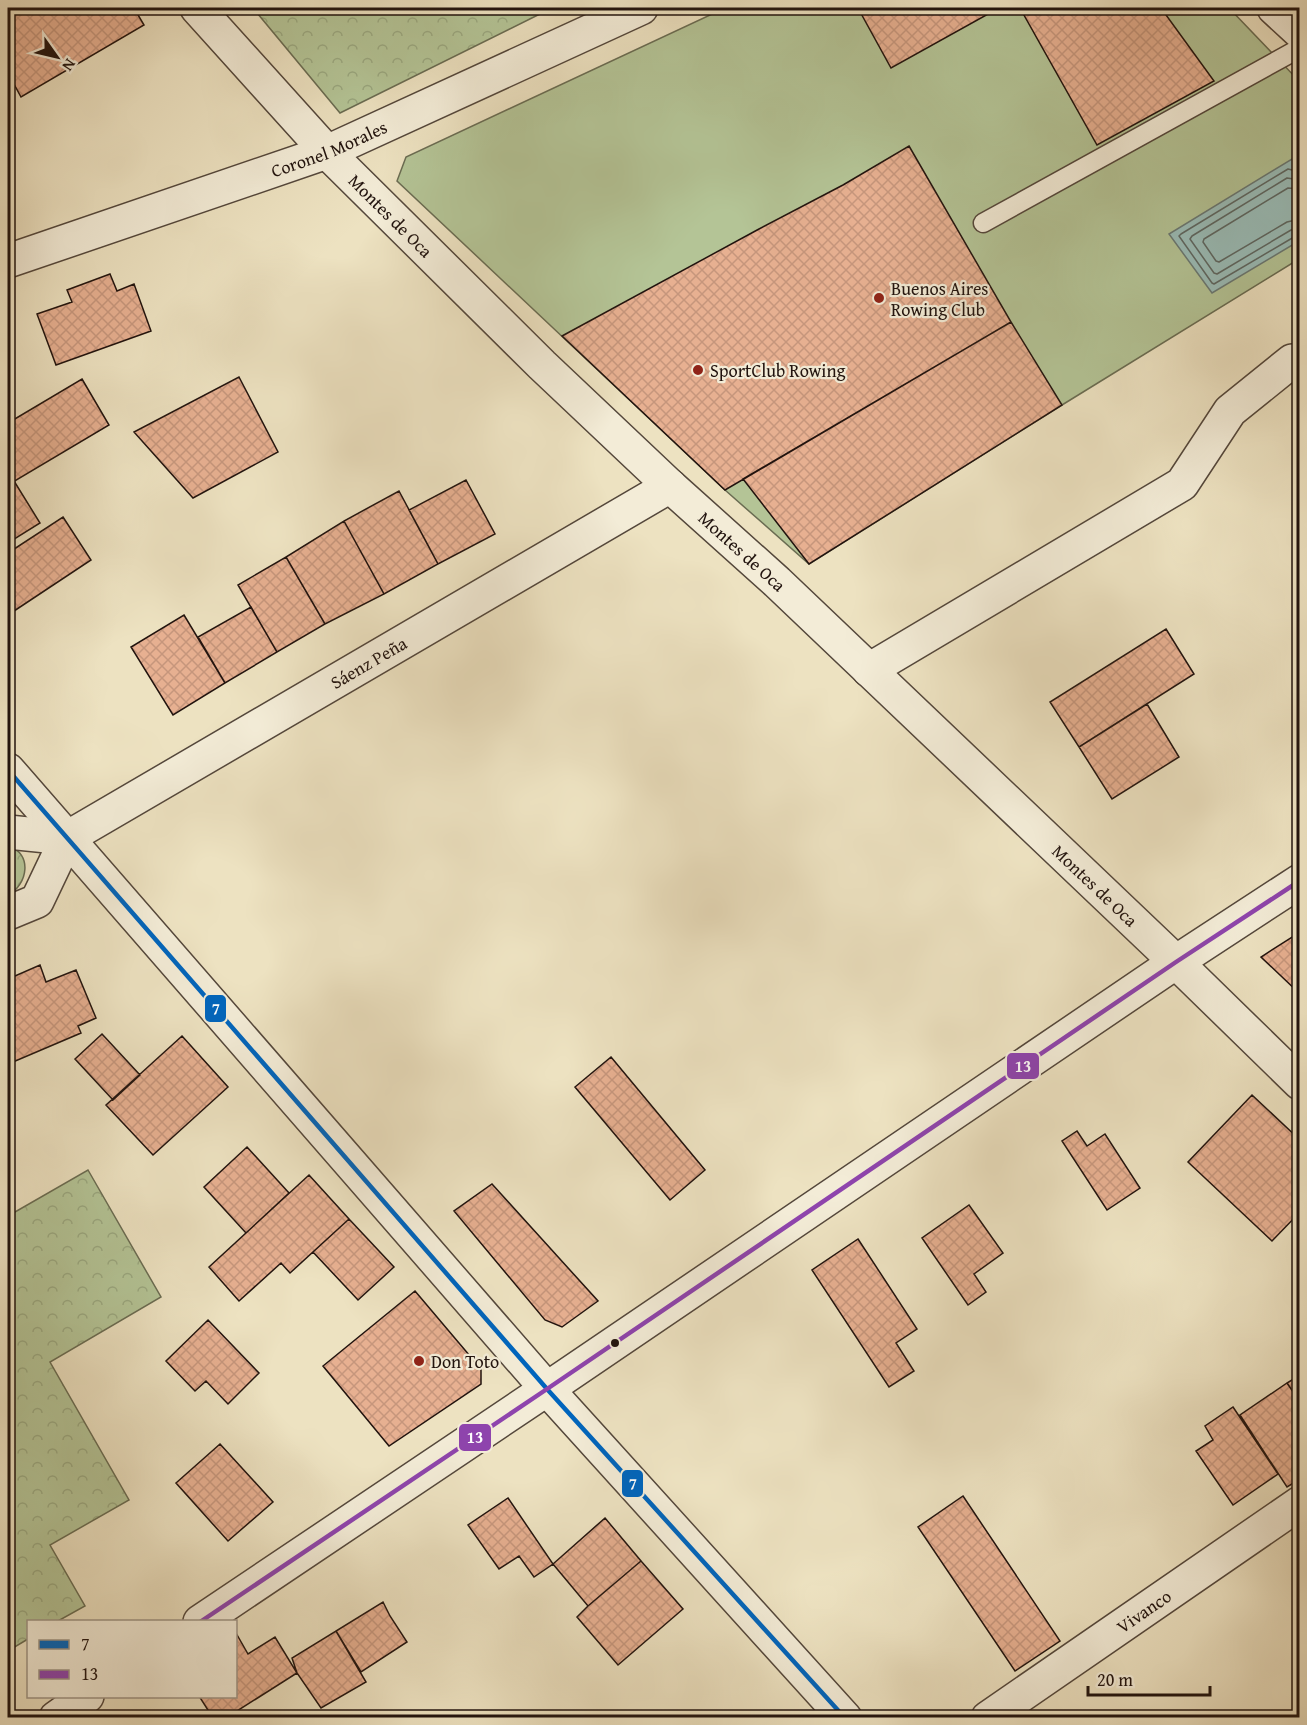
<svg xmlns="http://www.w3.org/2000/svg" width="1307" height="1725" font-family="'Gentium Book Plus',serif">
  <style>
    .park { fill: url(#park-crowns); stroke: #6a6c52; stroke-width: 1.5 }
    .pitch { fill: #b4c496; stroke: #6a6c52; stroke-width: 1.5 }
    .water { fill: #9abdb8; stroke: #6a7974; stroke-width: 1.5 }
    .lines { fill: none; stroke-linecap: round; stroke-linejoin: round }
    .shore { stroke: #5e6863; stroke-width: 1.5 }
    .building { fill: url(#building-cross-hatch); stroke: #21130e; stroke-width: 1.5 }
    .lane-casing { stroke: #54473b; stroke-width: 21 }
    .street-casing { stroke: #54473b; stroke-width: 36 }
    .lane { stroke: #f3ecd7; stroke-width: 18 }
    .street { stroke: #f3ecd7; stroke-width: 33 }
    .bus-1-casing { stroke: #f3ecd7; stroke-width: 9 }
    .bus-2-casing { stroke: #f3ecd7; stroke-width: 9 }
    .bus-1 { stroke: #0065bd; stroke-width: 4.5 }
    .bus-2 { stroke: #8e44ad; stroke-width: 4.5 }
    .poi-dot { fill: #8f2418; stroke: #f3ecd7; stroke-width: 2 }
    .bus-dot { fill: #21130e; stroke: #f3ecd7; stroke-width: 2 }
    .labels { text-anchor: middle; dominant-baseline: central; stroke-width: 4.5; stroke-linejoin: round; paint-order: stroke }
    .street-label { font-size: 18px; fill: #21130e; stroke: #f3ecd7 }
    .poi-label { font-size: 18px; fill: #21130e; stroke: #f3ecd7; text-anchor: start }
    .line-badge { stroke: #f3ecd7; stroke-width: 2 }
    .badge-label { font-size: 16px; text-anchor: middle; font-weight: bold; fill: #fff }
  </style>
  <defs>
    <pattern id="park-crowns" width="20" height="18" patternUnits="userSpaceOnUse" patternTransform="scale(1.5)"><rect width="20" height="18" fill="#b4c496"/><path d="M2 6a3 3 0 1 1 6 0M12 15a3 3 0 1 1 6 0" fill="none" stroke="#9aa880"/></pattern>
    <pattern id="building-cross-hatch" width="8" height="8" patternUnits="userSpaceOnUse" patternTransform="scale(1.5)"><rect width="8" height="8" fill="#e7b091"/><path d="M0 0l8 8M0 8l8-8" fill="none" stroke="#c6967c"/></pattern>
  </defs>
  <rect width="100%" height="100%" fill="#ede2c1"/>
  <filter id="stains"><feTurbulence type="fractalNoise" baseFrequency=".00333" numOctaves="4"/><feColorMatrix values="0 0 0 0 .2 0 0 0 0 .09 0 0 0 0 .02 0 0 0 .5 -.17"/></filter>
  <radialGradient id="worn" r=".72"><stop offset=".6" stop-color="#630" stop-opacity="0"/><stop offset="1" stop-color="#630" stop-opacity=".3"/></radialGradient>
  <path class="park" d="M 253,8 L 552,8 L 340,113 Z
    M 8,846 C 33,853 28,885 8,895 Z
    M 88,1170 L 161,1297 L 50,1362 L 129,1500 L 50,1545 L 85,1606 L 58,1621 L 28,1622 L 28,1639 L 8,1651 L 8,1216 Z"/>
  <path class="pitch" d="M 725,8 L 1229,8 L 1299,81 L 1299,259 L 1062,405 L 809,564 L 725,490 L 397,181 L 406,157 Z"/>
  <path class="water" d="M 1292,159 L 1299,170 L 1299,241 L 1212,293 L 1169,234 Z"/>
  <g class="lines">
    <path class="shore" d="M 1300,172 L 1288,169 L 1181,234 L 1179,236 L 1212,283 L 1214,284 L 1294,237 L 1300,236
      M 1300,180 L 1287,178 L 1192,236 L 1190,239 L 1214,273 L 1217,274 L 1291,230 L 1300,228
      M 1300,189 L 1288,188 L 1204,239 L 1203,242 L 1216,261 L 1219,262 L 1287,222 L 1300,219"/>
  </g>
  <path class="building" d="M 8,8 L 134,8 L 144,25 L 21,97 L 8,73 Z
    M 858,8 L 999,8 L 891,68 Z
    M 1020,8 L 1161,8 L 1214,81 L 1097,145 Z
    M 909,146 L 1011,322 L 725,490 L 562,336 L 759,229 L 843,185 Z
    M 110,274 L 117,291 L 134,284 L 151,331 L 56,365 L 37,314 L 72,302 L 67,290 Z
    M 1011,322 L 1062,405 L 809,564 L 743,479 Z
    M 239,377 L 278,452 L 193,498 L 134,432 Z
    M 82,379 L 109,425 L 8,485 L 8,423 Z
    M 466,480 L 495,534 L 438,564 L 409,510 Z
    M 14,481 L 40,523 L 8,543 L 8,485 Z
    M 399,491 L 438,564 L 384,594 L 344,521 Z
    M 63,517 L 91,560 L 8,615 L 8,553 Z
    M 344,521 L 384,594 L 325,624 L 286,557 Z
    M 286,557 L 325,624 L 277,652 L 238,585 Z
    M 251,607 L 277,652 L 225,683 L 198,637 Z
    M 184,615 L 225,683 L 173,715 L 131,647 Z
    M 1166,629 L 1194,674 L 1079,747 L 1050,702 Z
    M 1147,704 L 1179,757 L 1112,799 L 1079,747 Z
    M 1300,932 L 1300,994 L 1261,957 Z
    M 40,965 L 46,982 L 76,970 L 96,1018 L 78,1026 L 81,1033 L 13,1062 L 8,1050 L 8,979 Z
    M 102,1034 L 140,1075 L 113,1100 L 75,1059 Z
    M 182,1036 L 228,1087 L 153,1155 L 106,1105 Z
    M 611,1057 L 705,1170 L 670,1200 L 575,1087 Z
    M 1252,1095 L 1300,1140 L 1300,1212 L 1272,1241 L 1188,1162 Z
    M 1077,1131 L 1087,1146 L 1105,1134 L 1140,1188 L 1107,1210 L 1062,1141 Z
    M 247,1147 L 289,1193 L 246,1233 L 204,1187 Z
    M 309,1175 L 349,1219 L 290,1273 L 281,1263 L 239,1301 L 209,1267 Z
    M 492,1184 L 598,1301 L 562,1327 L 545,1320 L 454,1211 Z
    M 969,1205 L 1003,1253 L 974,1274 L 986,1292 L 968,1305 L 922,1238 Z
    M 349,1219 L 394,1267 L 358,1300 L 313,1252 Z
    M 858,1239 L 917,1329 L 896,1343 L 914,1371 L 889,1387 L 812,1270 Z
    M 415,1291 L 481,1369 L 481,1384 L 389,1446 L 323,1366 Z
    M 208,1320 L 259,1373 L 228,1404 L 206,1381 L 195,1391 L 166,1361 Z
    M 1300,1375 L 1300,1402 L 1287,1383 Z
    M 1287,1383 L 1300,1402 L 1300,1479 L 1287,1487 L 1240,1415 Z
    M 1233,1407 L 1278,1474 L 1233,1505 L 1196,1451 L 1213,1440 L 1205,1426 Z
    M 220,1444 L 273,1502 L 228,1541 L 176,1483 Z
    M 963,1496 L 1060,1641 L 1015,1671 L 918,1527 Z
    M 508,1498 L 553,1564 L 534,1577 L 519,1556 L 499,1569 L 468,1525 Z
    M 605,1518 L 641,1561 L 588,1606 L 553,1564 Z
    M 641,1561 L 683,1609 L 618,1665 L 577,1617 L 588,1606 Z
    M 383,1602 L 390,1616 L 407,1642 L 361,1672 L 336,1631 Z
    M 336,1631 L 366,1682 L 321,1708 L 297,1673 L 292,1658 Z
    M 236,1633 L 248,1654 L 275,1637 L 297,1673 L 226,1718 L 213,1718 L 199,1696 L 236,1696 Z"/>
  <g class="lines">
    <defs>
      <path id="lane" d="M 983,223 L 1300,48"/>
      <g id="street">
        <path id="s1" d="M 197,8 L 327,152 L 542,365 L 670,486 L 777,582 L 1176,962 L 1300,1083"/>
        <path d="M 1274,8 L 1300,32"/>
        <path id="s2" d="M 8,261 L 327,152 L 641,8"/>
        <path d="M 869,670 L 1182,484 L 1230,411 L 1292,361"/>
        <path d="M 8,770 L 547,1389 L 845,1718"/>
        <path d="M 8,832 L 67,838"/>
        <path id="s3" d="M 8,913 L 37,901 L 67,838 L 670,486"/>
        <path d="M 200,1622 L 547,1389 L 1176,962 L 1300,881"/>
        <path d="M 56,1718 L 87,1696"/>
        <path id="s4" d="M 988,1718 L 1300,1503"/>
      </g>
    </defs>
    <use href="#lane" class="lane-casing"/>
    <use href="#street" class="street-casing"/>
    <use href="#lane" class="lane"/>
    <use href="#street" class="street"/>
    <defs>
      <path id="bus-1" d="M 8,770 L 547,1389 L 845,1718"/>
      <path id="bus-2" d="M 200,1622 L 547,1389 L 1176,962 L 1298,882"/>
    </defs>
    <use href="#bus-1" class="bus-1-casing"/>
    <use href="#bus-2" class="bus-2-casing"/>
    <use href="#bus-1" class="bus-1"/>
    <use href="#bus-2" class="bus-2"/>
  </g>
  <g class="poi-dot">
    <circle cx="879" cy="298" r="6"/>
    <circle cx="698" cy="370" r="6"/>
    <circle cx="419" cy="1361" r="6"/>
  </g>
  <circle class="bus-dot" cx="615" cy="1343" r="5"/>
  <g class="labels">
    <g class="street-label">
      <text stroke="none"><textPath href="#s2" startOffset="340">Coronel Morales</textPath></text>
      <text stroke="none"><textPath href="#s1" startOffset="284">Montes de Oca</textPath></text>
      <text stroke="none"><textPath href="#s1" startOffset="770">Montes de Oca</textPath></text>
      <text stroke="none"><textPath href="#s3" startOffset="450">Sáenz Peña</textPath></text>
      <text stroke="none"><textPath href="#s1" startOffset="1256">Montes de Oca</textPath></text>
      <text stroke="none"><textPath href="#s4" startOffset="189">Vivanco</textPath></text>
    </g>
    <g class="poi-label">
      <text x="891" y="288">Buenos Aires<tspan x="891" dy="21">Rowing Club</tspan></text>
      <text x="710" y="370">SportClub Rowing</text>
      <text x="431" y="1361">Don Toto</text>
    </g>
  </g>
  <g class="line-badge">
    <rect x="204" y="994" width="23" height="29" rx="6" fill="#0065bd"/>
    <rect x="1006" y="1052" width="34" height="28" rx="6" fill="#8e44ad"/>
    <rect x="458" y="1423" width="34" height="29" rx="6" fill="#8e44ad"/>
    <rect x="621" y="1469" width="23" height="29" rx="6" fill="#0065bd"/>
  </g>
  <g class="badge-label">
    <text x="216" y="1014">7</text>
    <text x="1023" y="1072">13</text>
    <text x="475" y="1443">13</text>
    <text x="633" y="1489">7</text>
  </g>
  <rect width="1307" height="1725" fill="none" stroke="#ede2c1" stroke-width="30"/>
  <rect x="9" y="9" width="1289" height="1707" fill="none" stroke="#21130e" stroke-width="3"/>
  <rect x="15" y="15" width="1277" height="1695" fill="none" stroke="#21130e" stroke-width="1.5"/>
  <rect x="27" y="1620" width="210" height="78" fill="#f3ecd7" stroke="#9f9587" stroke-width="1.5"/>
  <rect x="39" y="1640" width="30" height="9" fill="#0065bd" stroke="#9f9587" stroke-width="1.5"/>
  <text x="81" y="1650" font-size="18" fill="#21130e">7</text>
  <rect x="39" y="1670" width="30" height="9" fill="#8e44ad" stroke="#9f9587" stroke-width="1.5"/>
  <text x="81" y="1680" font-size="18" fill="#21130e">13</text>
  <g transform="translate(57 57) rotate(124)" stroke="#f3ecd7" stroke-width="4.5" paint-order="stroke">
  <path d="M0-4.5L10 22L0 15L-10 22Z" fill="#21130e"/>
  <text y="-9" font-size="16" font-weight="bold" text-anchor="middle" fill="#21130e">N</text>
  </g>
  <path d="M1088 1686v9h122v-9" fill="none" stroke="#21130e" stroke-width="3"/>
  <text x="1097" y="1686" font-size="18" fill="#21130e" stroke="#f3ecd7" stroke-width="4.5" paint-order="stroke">20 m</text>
  <rect width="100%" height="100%" filter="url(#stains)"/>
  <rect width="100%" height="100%" fill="url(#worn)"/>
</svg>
